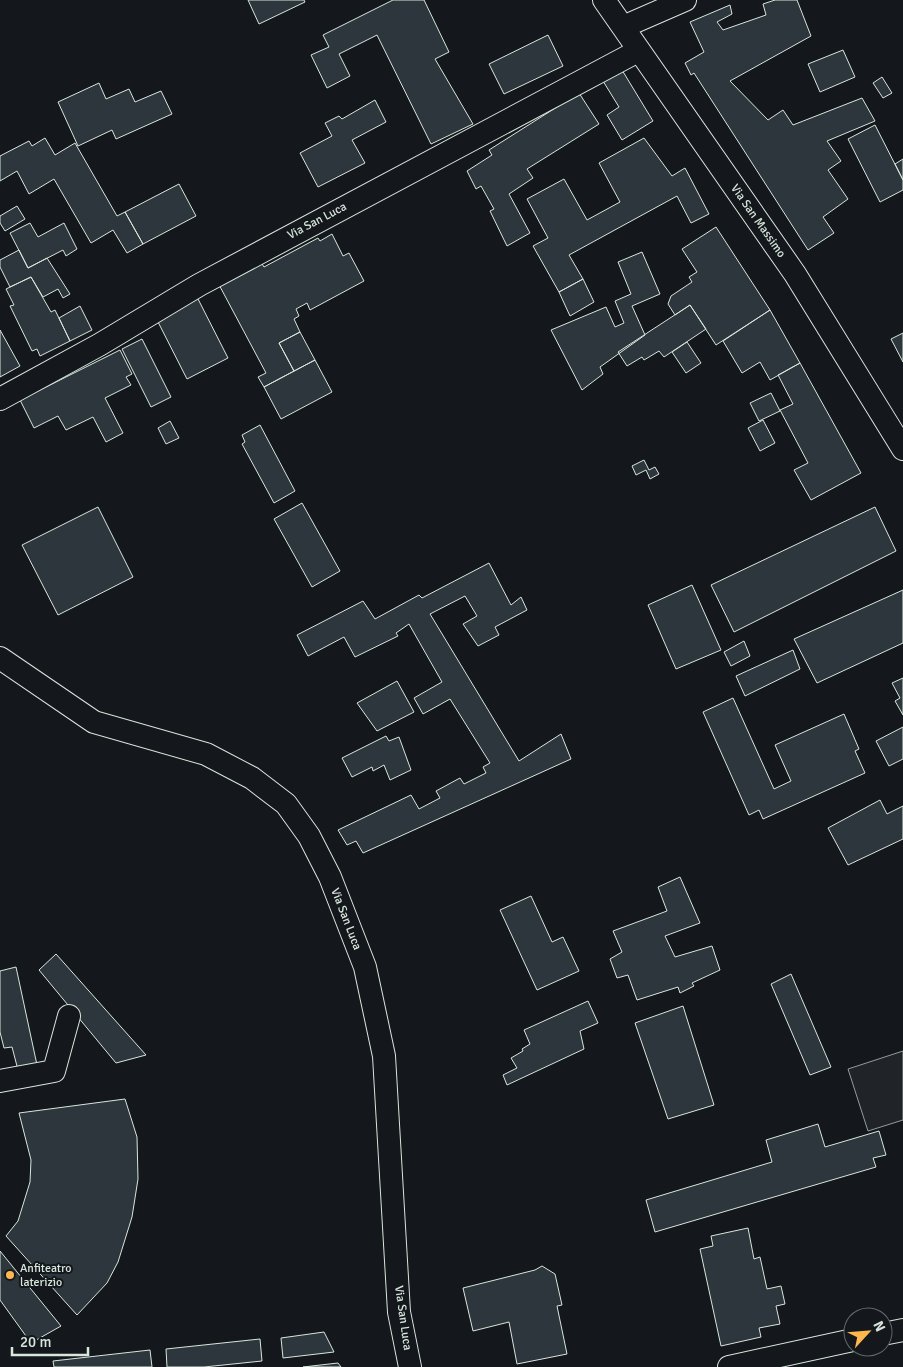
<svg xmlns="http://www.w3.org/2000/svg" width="903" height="1367" font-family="Signika,sans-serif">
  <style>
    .green { fill: #202428; stroke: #939e99 }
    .building { fill: #2c363c; stroke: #d8e6dc }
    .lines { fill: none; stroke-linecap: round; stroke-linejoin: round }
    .minor-casing { stroke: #d8e6dc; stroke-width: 24 }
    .minor { stroke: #14181c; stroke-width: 22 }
    .poi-dot { fill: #ffb74d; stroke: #14181c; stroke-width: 2 }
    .labels { text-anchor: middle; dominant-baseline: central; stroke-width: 4; stroke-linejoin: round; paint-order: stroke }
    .street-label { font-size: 12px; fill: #d8e6dc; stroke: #14181c }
    .poi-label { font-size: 12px; fill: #d8e6dc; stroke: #14181c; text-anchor: start }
  </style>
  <rect width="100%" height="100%" fill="#14181c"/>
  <path class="green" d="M 903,1051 L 903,1120 L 868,1131 L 848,1069 Z"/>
  <path class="building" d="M 248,0 L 304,0 L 305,2 L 259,24 Z
    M 393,0 L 424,0 L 449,52 L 435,59 L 473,124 L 431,144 L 377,35 L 339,54 L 350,76 L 327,88 L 311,55 L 329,47 L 323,35 Z
    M 775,0 L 797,0 L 811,36 L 730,81 L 768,120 L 783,110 L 793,125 L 862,98 L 875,121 L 827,141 L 841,161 L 828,170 L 848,199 L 823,217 L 834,233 L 808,250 L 694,73 L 691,75 L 685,63 L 704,52 L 690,22 L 730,5 L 732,14 L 717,22 L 723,30 L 766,15 L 763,4 Z
    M 548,35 L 563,66 L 504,94 L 489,64 Z
    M 843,50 L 855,77 L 820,92 L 808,64 Z
    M 622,70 L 653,121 L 622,140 L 607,115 L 619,107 L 603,81 Z
    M 882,77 L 892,93 L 883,98 L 873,83 Z
    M 99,83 L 106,99 L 129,89 L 135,102 L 161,91 L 172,114 L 116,139 L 112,130 L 78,146 L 58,102 Z
    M 579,93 L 599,124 L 527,169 L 533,178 L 509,194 L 530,233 L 507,246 L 490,211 L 494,209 L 481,186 L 476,189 L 467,171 L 492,155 L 489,150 Z
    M 375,100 L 386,122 L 352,140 L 365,163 L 318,187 L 300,153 L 332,136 L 325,123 L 339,116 L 342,119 Z
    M 875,125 L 903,180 L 903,190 L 880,202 L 848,139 Z
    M 45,138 L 55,155 L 75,143 L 117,216 L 125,212 L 143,244 L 127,253 L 113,230 L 91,243 L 54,179 L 29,194 L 17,171 L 0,181 L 0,156 L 29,141 L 32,146 Z
    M 644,138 L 672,176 L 685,168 L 709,214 L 691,223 L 677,196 L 569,255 L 583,279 L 559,292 L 533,246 L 548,238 L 527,199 L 564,179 L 587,220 L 620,202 L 599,163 Z
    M 903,159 L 903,180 L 895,164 Z
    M 179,184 L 196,216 L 143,244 L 125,212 Z
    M 17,206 L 25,219 L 5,231 L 0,223 L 0,216 Z
    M 30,223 L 38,237 L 64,223 L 77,249 L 66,256 L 63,250 L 28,268 L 10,233 Z
    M 716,227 L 770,310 L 716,345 L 690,305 L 675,315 L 668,304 L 671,296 L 692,282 L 689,277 L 697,272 L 682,249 Z
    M 332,234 L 343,256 L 349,253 L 364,281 L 310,310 L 307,303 L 296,309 L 299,316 L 294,319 L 300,332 L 279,343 L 294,371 L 264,387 L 258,377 L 266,373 L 217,281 L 259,259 L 264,267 L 318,238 L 320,241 Z
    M 19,250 L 28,268 L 47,258 L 70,294 L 63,298 L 58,289 L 43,297 L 31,277 L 10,287 L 0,267 L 0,260 Z
    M 642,252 L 660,294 L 632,306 L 645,335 L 600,367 L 603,374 L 582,390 L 551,330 L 606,307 L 615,327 L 624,323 L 615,301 L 631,294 L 618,262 Z
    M 31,277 L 51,312 L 55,310 L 70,341 L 40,356 L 37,349 L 32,351 L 10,306 L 14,305 L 6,289 Z
    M 583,279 L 594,302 L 570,316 L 559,292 Z
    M 197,297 L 228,358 L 187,379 L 156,318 Z
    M 690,305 L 706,329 L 664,357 L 659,351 L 644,360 L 642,357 L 627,366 L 618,352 Z
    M 80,306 L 92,330 L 70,341 L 59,318 Z
    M 770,310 L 800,363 L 770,380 L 760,362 L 742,373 L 723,341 Z
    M 0,330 L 20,366 L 0,377 Z
    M 300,332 L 315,360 L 294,371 L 279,343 Z
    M 903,333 L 903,362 L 891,339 Z
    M 142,339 L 171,397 L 151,407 L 122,349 Z
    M 687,342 L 701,363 L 686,373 L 672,352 Z
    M 120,350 L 132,374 L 126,377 L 131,385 L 105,398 L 123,433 L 106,442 L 93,417 L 66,430 L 58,416 L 34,428 L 20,400 Z
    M 315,360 L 332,392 L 281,419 L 264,387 Z
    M 800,363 L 861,473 L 811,500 L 794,470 L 808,463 L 780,410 L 793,404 L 778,375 Z
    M 771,393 L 780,411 L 759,421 L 750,403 Z
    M 763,420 L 775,443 L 760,451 L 748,428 Z
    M 170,421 L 179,438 L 166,444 L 158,428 Z
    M 260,425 L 295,491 L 274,503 L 242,444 L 245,442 L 242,435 Z
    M 644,460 L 649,470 L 655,467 L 659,474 L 650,479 L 646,470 L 636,475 L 632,466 Z
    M 302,503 L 340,571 L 312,587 L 274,519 Z
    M 98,507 L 133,577 L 58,615 L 22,545 Z
    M 875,507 L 896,551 L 734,632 L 711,585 Z
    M 489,563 L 511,605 L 521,597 L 527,610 L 495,627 L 499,635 L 478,646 L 463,624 L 477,616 L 465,596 L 430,614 L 519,761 L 561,734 L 571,759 L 363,853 L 356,841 L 347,845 L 338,830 L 411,795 L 419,809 L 440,798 L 436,791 L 460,778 L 464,784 L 486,773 L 483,767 L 490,763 L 450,699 L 423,714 L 414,698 L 442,682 L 409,624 L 396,633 L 398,636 L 355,657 L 344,637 L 308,656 L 297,635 L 363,601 L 375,619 L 419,595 L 422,598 Z
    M 692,585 L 721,650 L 676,669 L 648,605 Z
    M 903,590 L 903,643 L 817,683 L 794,639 Z
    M 744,641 L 750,656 L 731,666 L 724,652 Z
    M 793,650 L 800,669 L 745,696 L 736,676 Z
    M 903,678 L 903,715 L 895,701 L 900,698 L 892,683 Z
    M 397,681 L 414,712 L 377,731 L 357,703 Z
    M 733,698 L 774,789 L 791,781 L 775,745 L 844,714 L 859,749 L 855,751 L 865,773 L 763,819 L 759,810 L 749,815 L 703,712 Z
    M 903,727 L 903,759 L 889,766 L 876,741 Z
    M 386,736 L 389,741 L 399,737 L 411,770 L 390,780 L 384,765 L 373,771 L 372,767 L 352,777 L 342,758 Z
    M 880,800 L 887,814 L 903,806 L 903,839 L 848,865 L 828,828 Z
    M 680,877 L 700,923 L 665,936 L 675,957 L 712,946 L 720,970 L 692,983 L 694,986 L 680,993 L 678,987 L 637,1000 L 628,975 L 617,978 L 610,959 L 622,952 L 613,931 L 667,911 L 658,887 Z
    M 531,896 L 552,942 L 563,937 L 579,971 L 537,990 L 500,910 Z
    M 56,954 L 146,1055 L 116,1063 L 39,970 Z
    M 16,967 L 37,1065 L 18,1070 L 12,1047 L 4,1048 L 0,1032 L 0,971 Z
    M 791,974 L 831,1067 L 810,1075 L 771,984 Z
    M 588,1001 L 598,1023 L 580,1031 L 584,1049 L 507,1085 L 503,1075 L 517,1068 L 511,1058 L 523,1051 L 522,1049 L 530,1044 L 524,1030 Z
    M 683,1006 L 714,1105 L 668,1119 L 635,1023 Z
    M 125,1099 L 137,1137 L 138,1179 L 132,1217 L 118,1262 L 107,1283 L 77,1315 L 6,1236 L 18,1221 L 30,1182 L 31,1160 L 19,1113 Z
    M 818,1124 L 825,1147 L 879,1131 L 886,1155 L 873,1158 L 876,1167 L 655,1232 L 646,1200 L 772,1162 L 766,1140 Z
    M 748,1228 L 754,1259 L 760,1257 L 767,1289 L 781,1286 L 785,1304 L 776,1306 L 780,1324 L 759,1328 L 761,1337 L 721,1346 L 700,1249 L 713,1246 L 711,1236 Z
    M 0,1251 L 61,1326 L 31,1343 L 0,1300 Z
    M 542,1266 L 555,1274 L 562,1305 L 557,1306 L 567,1354 L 517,1364 L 509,1322 L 473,1331 L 463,1288 L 535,1270 Z
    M 324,1332 L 334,1352 L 283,1358 L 281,1338 Z
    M 260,1339 L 262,1361 L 204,1367 L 167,1367 L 166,1349 Z
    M 150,1350 L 152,1367 L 54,1367 L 53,1361 Z
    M 338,1363 L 341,1367 L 303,1367 Z"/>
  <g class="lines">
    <defs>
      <path id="minor" d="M 604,0 L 795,274 L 903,449
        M 623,27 L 685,0
        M 0,399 L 99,345 L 199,285 L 638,51
        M 0,658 L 94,722 L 206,754 L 252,778 L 286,804 L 309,836 L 330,877 L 365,967 L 384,1056 L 399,1312 L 410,1367
        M 0,1081 L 54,1071 L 69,1016
        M 883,1334 L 903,1330
        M 729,1367 L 853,1340"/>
    </defs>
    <use href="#minor" class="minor-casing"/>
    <use href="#minor" class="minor"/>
  </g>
  <circle class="poi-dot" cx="10" cy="1275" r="5"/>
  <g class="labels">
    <g class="street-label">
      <text transform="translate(317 221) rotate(-28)">Via San Luca</text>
      <text transform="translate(758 221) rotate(55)">Via San Massimo</text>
      <text transform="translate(346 919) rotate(69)">Via San Luca</text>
      <text transform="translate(403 1318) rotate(82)">Via San Luca</text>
    </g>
    <g class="poi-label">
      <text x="20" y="1268">Anfiteatro<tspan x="20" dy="14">laterizio</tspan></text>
    </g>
  </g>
  <g transform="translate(868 1332) rotate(64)"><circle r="24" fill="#14181c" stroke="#626a69"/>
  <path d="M0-4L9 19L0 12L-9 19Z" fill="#ffb74d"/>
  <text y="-8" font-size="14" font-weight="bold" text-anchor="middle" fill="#d8e6dc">N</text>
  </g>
  <path d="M12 1347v8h76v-8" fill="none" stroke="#d8e6dc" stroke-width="2.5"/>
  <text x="20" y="1347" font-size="15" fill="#d8e6dc" stroke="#14181c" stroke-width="4" paint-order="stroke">20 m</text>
</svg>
